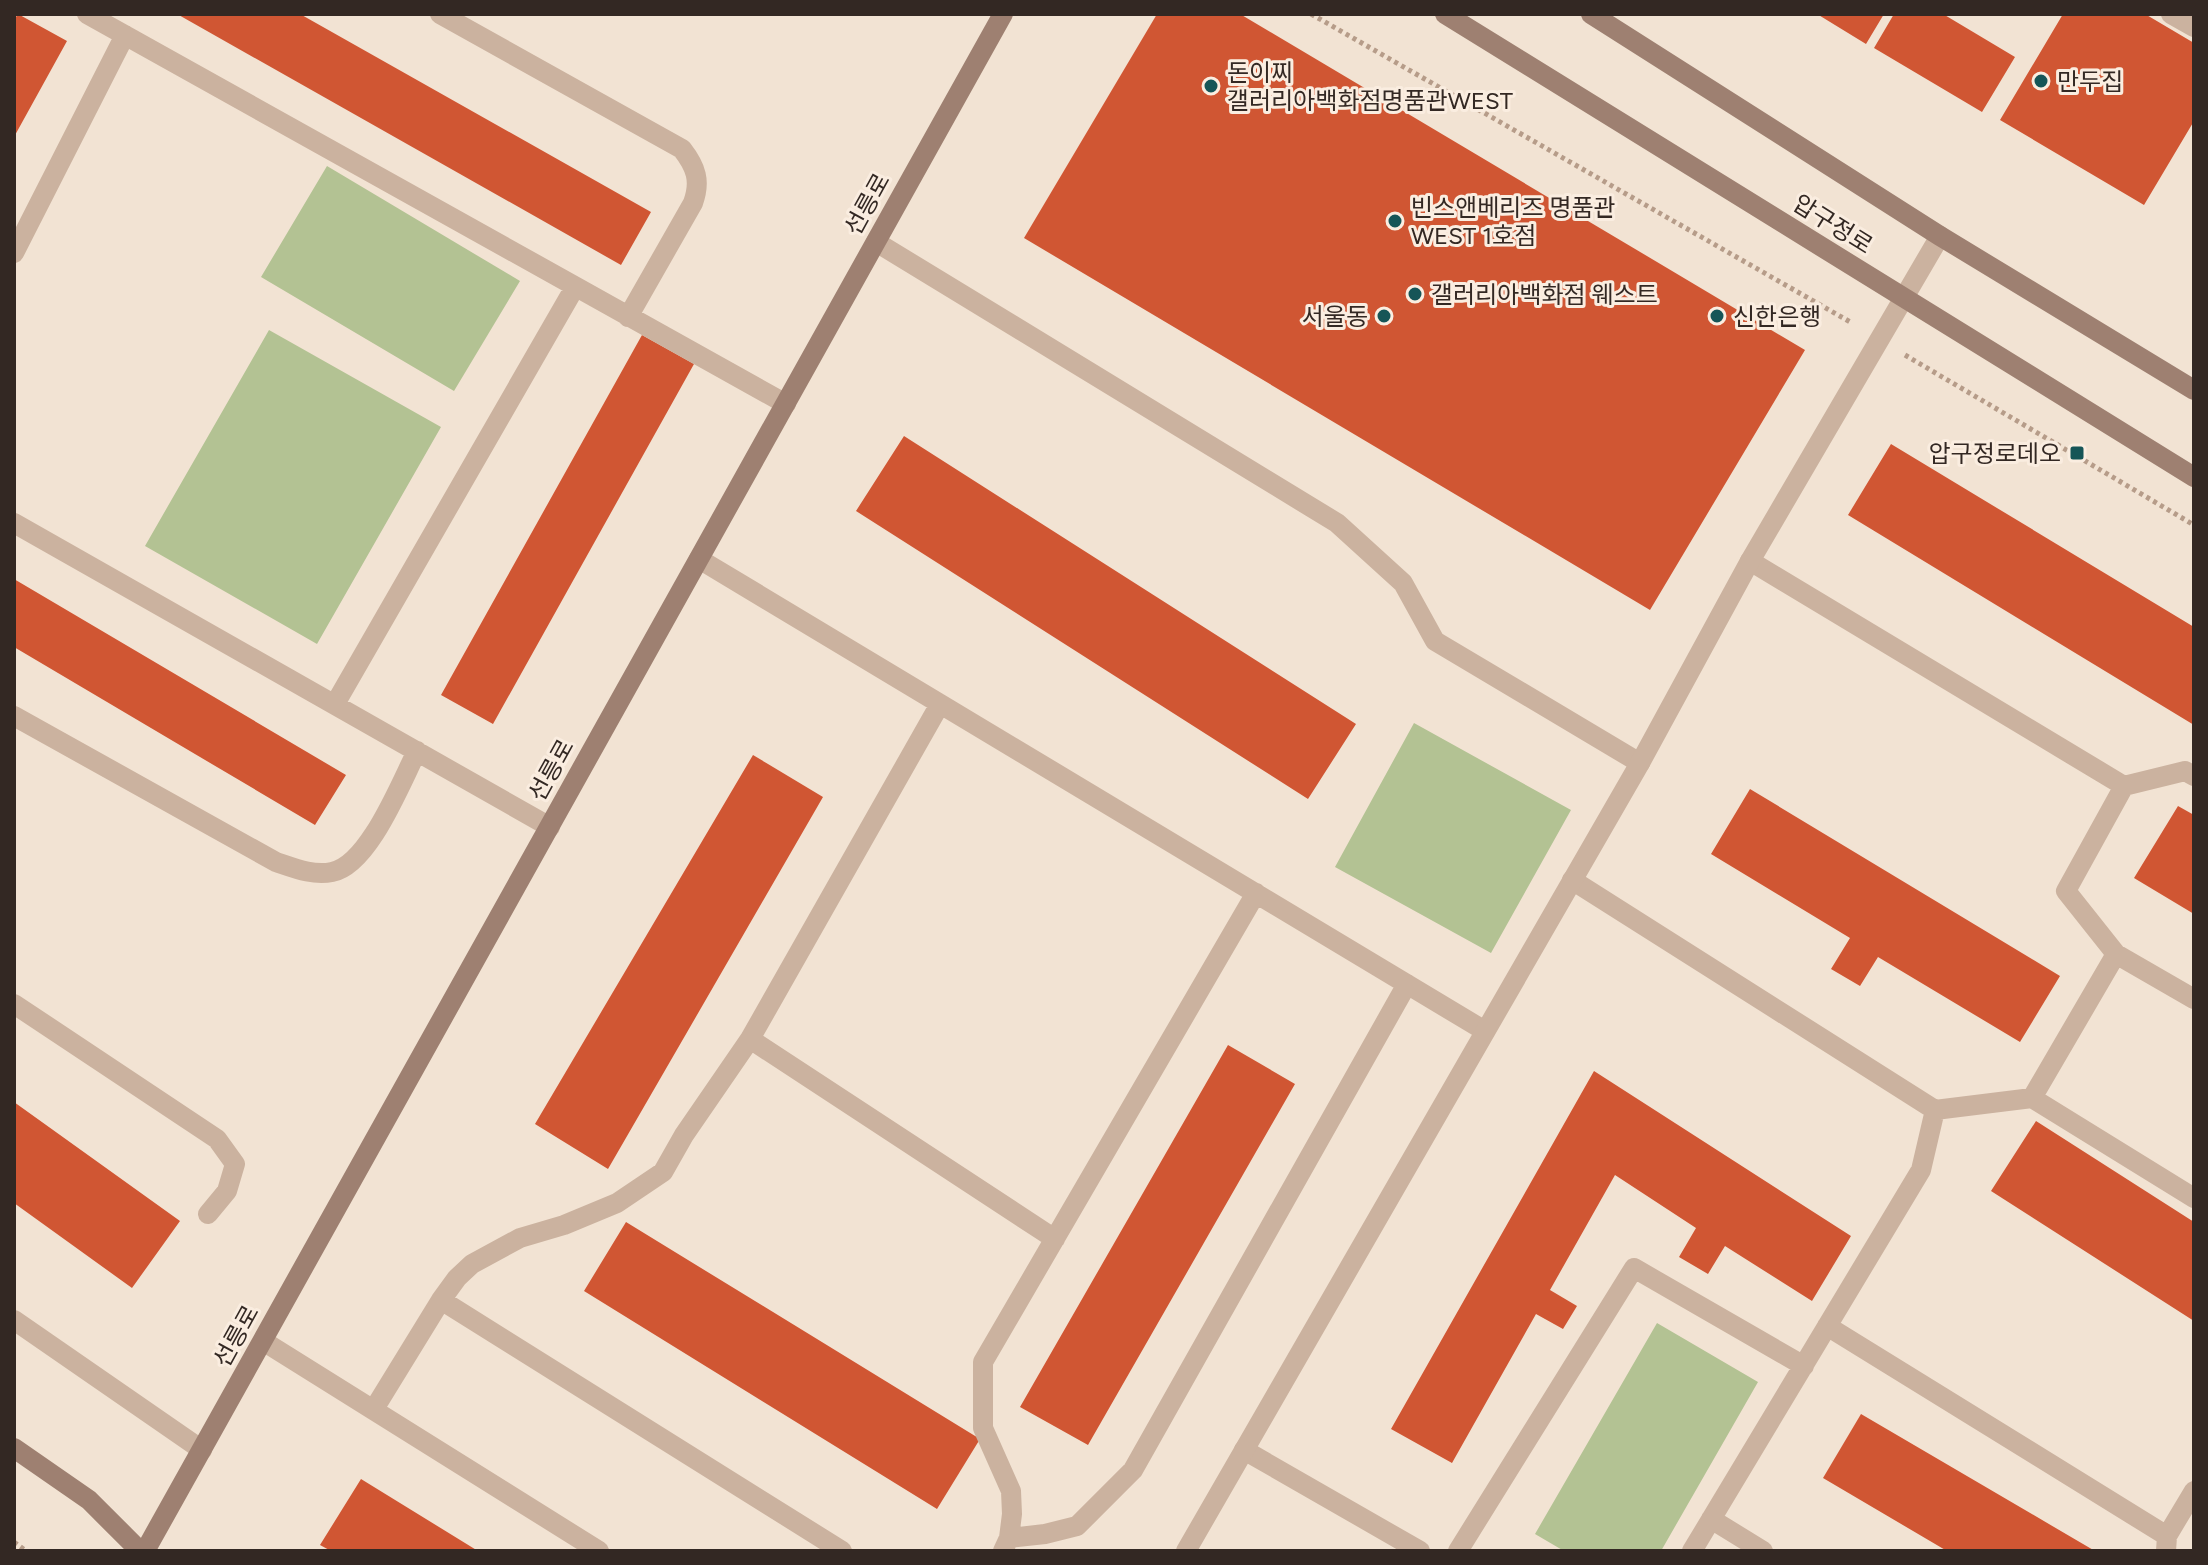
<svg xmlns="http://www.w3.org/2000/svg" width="2208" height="1565" font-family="Figtree,'Noto Sans KR',sans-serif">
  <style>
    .green { fill: #b3c293 }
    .building { fill: #d05633 }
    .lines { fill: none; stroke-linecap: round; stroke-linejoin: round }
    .path { stroke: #b69c89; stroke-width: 5; stroke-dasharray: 4 4; stroke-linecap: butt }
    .lane { stroke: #cbb29f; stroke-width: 20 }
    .street { stroke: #cbb29f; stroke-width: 20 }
    .secondary { stroke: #9e8071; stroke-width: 20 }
    .poi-dot { fill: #165557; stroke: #faede0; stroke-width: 3 }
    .labels { text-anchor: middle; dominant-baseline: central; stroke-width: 6; stroke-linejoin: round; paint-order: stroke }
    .poi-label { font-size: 24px; fill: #332823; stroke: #faede0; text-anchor: start }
    .street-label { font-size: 24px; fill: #332823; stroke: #faede0 }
  </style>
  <rect width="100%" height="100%" fill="#f2e3d3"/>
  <path class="green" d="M 327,166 L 520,281 L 454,391 L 261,277 Z
    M 269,330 L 441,427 L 317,644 L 145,546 Z
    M 1414,723 L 1571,810 L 1491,953 L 1335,867 Z
    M 1657,1323 L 1758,1382 L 1661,1551 L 1564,1551 L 1535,1534 Z"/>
  <path class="building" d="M 18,14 L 67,41 L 14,137 L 14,20 Z
    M 177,14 L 300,14 L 651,212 L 621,265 Z
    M 1157,14 L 1240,14 L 1805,350 L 1650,610 L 1024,238 Z
    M 1817,14 L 1884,14 L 1866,44 Z
    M 1894,14 L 1943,14 L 2015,57 L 1982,112 L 1874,48 Z
    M 2063,14 L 2145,14 L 2194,43 L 2194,121 L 2144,205 L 2000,120 Z
    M 642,335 L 694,364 L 493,724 L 441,695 Z
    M 904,436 L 1356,724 L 1308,799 L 856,511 Z
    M 1891,444 L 2194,627 L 2194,725 L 1848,515 Z
    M 14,579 L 346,775 L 315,825 L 14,647 Z
    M 753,755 L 823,797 L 608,1169 L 535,1124 Z
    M 1750,789 L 2060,976 L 2020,1042 L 1878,957 L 1860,986 L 1831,969 L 1850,938 L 1711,854 Z
    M 2178,806 L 2194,815 L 2194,914 L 2134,878 Z
    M 1228,1045 L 1295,1084 L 1088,1445 L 1020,1407 Z
    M 1594,1071 L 1851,1236 L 1812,1301 L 1725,1246 L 1708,1274 L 1679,1257 L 1696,1228 L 1615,1175 L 1550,1290 L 1577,1306 L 1563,1329 L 1536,1314 L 1452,1463 L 1391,1429 Z
    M 14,1102 L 180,1221 L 132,1288 L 14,1203 Z
    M 2036,1121 L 2194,1222 L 2194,1321 L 1991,1191 Z
    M 626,1222 L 980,1439 L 937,1509 L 584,1291 Z
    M 1861,1414 L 2095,1551 L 1947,1551 L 1823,1478 Z
    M 361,1479 L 478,1551 L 331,1551 L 320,1545 Z"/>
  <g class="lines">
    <path class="path" d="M 1311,14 L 1852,323
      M 1905,355 L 2194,525
      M 14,1542 L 26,1551"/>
    <path class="lane" d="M 87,14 L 786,404
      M 440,14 L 682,149 C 696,167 701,181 693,203 L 628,317
      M 2171,14 L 2194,27
      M 876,242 L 1337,523 L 1403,583 L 1435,641 L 1640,763
      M 14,253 L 125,35
      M 14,523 L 550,827
      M 699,559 L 1485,1031
      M 1750,561 L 2124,786 L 2185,771 L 2194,776
      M 335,704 L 575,287
      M 14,716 L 276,862 C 294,868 313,876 332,872 C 369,865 401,782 417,751
      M 2124,786 L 2066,891 L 2116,954 L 2194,999
      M 1572,880 L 1935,1110 L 1921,1170 L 1692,1551
      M 14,1004 L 217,1139 L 235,1164 L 227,1191 L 208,1214
      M 750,1039 L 1055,1239
      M 2032,1098 L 2116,954
      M 1935,1110 L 2032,1098 L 2194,1198
      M 441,1300 L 842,1551
      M 14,1320 L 202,1450
      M 1827,1326 L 2167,1536
      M 263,1341 L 599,1551
      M 374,1409 L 441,1300 L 457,1278 L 472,1264 L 520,1238 L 564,1225 L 617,1203 L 663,1172 L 684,1135 L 750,1039 L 940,704
      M 1244,1450 L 1420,1551
      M 1711,1519 L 1763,1551
      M 1009,1538 L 1045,1534 L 1077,1526 L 1133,1470 L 1407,984
      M 1003,1551 L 1009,1538 L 1012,1514 L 1011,1491 L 983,1428 L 983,1362 L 1256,893
      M 1458,1551 L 1634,1268 L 1804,1366
      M 2166,1551 L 2167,1536 L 2194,1491"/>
    <path class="street" d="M 1186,1551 L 1640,763 L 1750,561 L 1940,236"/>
    <path class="secondary" d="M 1445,14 L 2194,477
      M 1591,14 L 1940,236 L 2194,390
      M 14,1448 L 89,1500 L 140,1551
      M 145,1551 L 1003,14"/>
  </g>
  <g class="poi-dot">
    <circle cx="2041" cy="81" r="8"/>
    <circle cx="1211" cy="86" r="8"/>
    <circle cx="1395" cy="221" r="8"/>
    <circle cx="1415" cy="294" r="8"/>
    <circle cx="1384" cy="316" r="8"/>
    <circle cx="1717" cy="316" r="8"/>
    <rect x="2069" y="445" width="16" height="16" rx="4"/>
  </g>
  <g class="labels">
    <g class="poi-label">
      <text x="1227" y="72">돈이찌<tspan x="1227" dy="28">갤러리아백화점명품관WEST</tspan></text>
      <text x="2057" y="81">만두집</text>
      <text x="1411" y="207">빈스앤베리즈 명품관<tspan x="1411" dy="28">WEST 1호점</tspan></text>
      <text x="1431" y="294">갤러리아백화점 웨스트</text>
      <text x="1368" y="316" text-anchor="end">서울동</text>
      <text x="1733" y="316">신한은행</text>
      <text x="2061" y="453" text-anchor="end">압구정로데오</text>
    </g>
    <g class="street-label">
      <text transform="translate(867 204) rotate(-61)">선릉로</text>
      <text transform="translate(1833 224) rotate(32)">압구정로</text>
      <text transform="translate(551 770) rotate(-61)">선릉로</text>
      <text transform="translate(236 1336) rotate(-61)">선릉로</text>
    </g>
  </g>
  <rect width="2208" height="1565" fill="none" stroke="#332823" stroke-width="32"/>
</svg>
